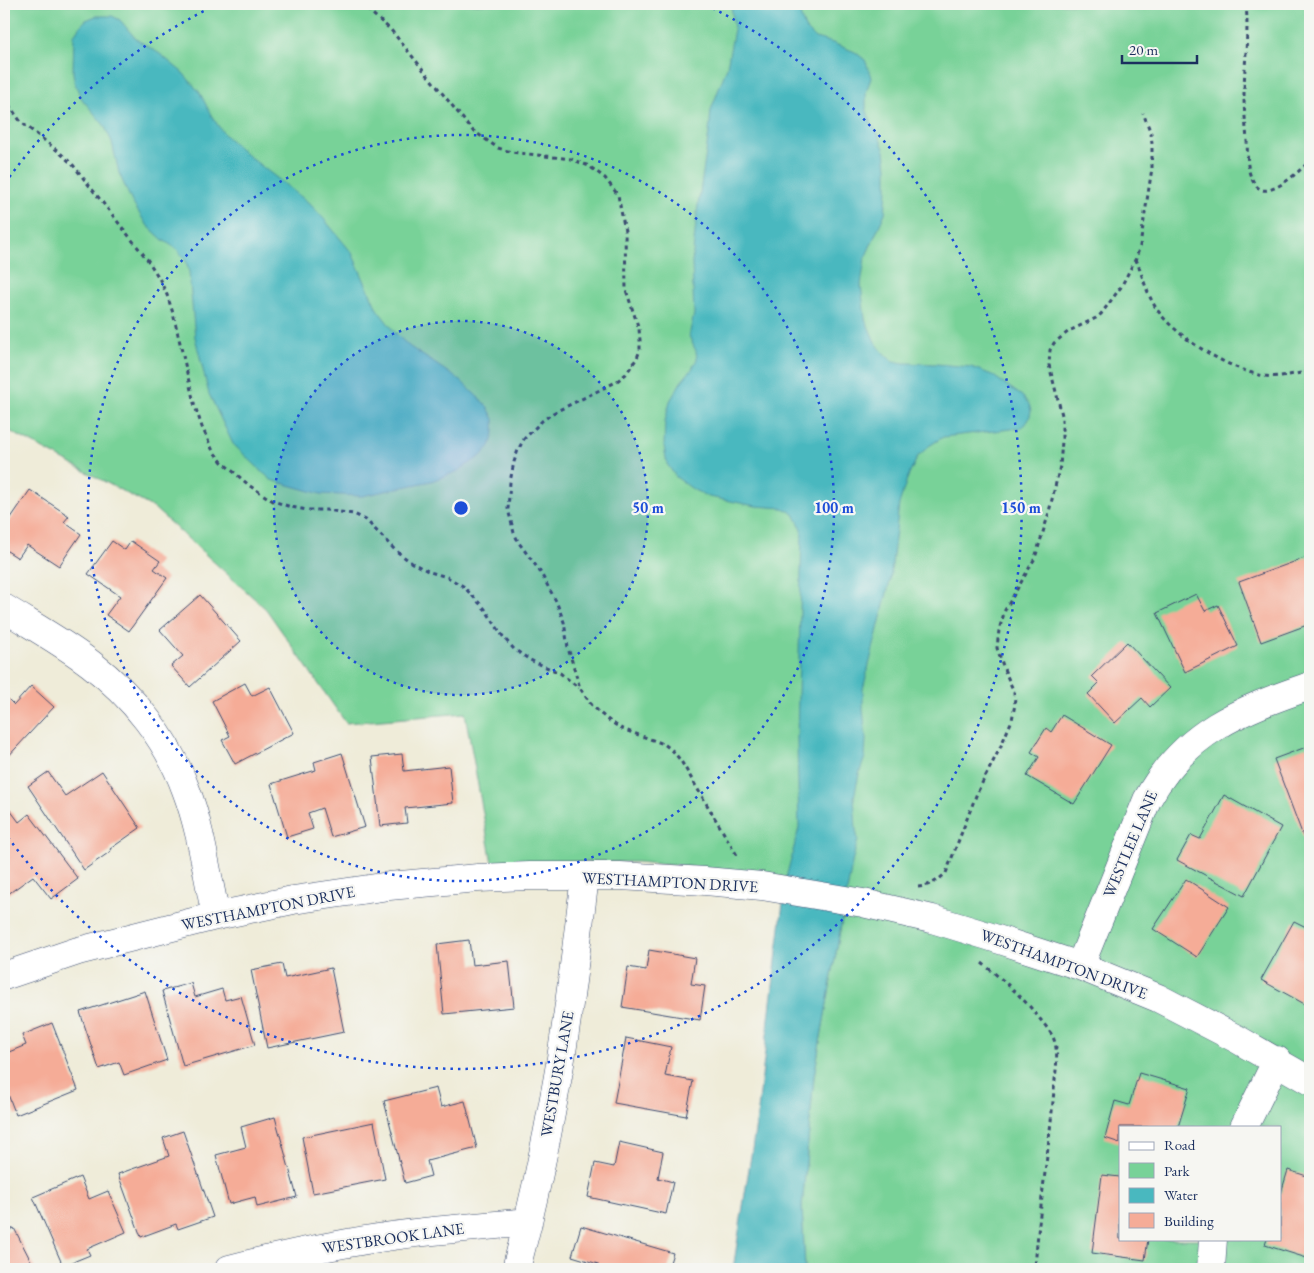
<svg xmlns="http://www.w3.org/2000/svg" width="1314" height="1273" font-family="'EB Garamond',serif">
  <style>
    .green { fill: #78d298; stroke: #4a807b; fill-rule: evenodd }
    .water { fill: #49b8bf; stroke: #32748e }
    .building { fill: #f5ac97 }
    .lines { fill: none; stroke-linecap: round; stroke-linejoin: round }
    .minor-casing { stroke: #3b4b70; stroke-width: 29 }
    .path { stroke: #3b4b70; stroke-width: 3; stroke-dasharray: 4 4; stroke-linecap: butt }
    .minor { stroke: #fff; stroke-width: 28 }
    .ring { fill: none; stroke: #1d4ed8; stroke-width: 2.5; stroke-dasharray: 2.5 5 }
    .labels { text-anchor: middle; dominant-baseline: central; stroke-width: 4.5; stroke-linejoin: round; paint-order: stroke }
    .street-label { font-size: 16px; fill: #1b2f5e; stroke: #f6f6f2 }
    .centre { fill: #1d4ed8; stroke: #f6f6f2; stroke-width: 2.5 }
    .ring-label { font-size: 15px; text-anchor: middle; font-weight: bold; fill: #1d4ed8; stroke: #f6f6f2; stroke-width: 4.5; stroke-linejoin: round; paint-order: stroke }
  </style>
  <rect width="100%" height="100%" fill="#f6f6f2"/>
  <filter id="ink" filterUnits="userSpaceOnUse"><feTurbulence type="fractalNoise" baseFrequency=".02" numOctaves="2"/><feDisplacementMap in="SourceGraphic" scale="10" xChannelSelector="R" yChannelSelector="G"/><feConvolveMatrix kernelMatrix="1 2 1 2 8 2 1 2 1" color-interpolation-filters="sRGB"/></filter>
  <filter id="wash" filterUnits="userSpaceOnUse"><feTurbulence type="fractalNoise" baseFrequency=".0096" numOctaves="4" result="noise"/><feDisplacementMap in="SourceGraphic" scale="20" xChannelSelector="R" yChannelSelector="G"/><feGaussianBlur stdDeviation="1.12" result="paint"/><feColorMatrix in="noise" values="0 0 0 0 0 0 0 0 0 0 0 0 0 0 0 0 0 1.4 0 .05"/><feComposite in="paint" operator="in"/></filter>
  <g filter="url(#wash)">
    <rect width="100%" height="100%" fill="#efecd9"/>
    <path class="green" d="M 4,4 L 796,4 L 800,14 L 834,4 L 1310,4 L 1310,1269 L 805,1269 L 802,1207 L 814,1076 L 848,886 L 731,871 L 637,862 L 492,863 L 465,713 L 346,723 L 266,609 L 154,508 L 4,428 ZM 1120,1127 L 1280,1127 L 1280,1239 L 1120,1239 Z"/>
    <path class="water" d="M 731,4 L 796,4 L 805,28 L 815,38 L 830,42 L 855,52 L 865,60 L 869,70 L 871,78 L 866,92 L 866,108 L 871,123 L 878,134 L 885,151 L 887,168 L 887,190 L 885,213 L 865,258 L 861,285 L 865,319 L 875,342 L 886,356 L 893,361 L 903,363 L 936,364 L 971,367 L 992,375 L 1022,396 L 1029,404 L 1031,411 L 1029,419 L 1025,425 L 1019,428 L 943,437 L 929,446 L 918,456 L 907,479 L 899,504 L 890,581 L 863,689 L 863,709 L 866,739 L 865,757 L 859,774 L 854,797 L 856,830 L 858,840 L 853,858 L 814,1076 L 802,1207 L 805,1269 L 733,1269 L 757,1118 L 786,878 L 799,828 L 797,740 L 802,529 L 794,514 L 783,508 L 756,506 L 709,497 L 694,490 L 676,477 L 667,464 L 664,446 L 665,421 L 670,401 L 681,382 L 692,369 L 697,359 L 696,351 L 689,336 L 694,314 L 692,263 L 697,212 L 709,133 L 711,110 L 727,67 L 734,29 Z
      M 96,16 L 112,16 L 120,20 L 136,39 L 160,54 L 183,73 L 200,93 L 211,115 L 223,133 L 242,151 L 309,203 L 324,219 L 352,253 L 377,309 L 397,335 L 410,347 L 461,381 L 487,406 L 494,419 L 494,433 L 490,446 L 481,456 L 456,472 L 431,481 L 362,496 L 321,494 L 271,480 L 233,444 L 209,394 L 195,337 L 189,272 L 186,261 L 177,249 L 163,240 L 146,224 L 132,202 L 119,173 L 112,142 L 104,125 L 82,99 L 75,84 L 73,73 L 74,35 L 80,26 L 86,20 Z"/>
    <g id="blocks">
      <path class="building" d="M 30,490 L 69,516 L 64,522 L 81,534 L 59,566 L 27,545 L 18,558 L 4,549 L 4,528 Z
        M 112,541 L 125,550 L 131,541 L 160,561 L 154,569 L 167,578 L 129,631 L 106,615 L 120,596 L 88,574 Z
        M 1310,556 L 1310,624 L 1261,642 L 1239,582 Z
        M 1196,594 L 1205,611 L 1218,605 L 1238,646 L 1185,672 L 1157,613 Z
        M 200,595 L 241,641 L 190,687 L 171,666 L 183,656 L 160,630 Z
        M 1127,642 L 1170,688 L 1150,707 L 1142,698 L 1115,723 L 1088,694 L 1099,683 L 1092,676 Z
        M 245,683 L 252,696 L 270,687 L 294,733 L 235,764 L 222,740 L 230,736 L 212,701 Z
        M 31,686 L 54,707 L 4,761 L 4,695 L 14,705 Z
        M 1062,715 L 1111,745 L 1074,804 L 1027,776 L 1039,757 L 1031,752 L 1046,728 L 1051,732 Z
        M 1309,746 L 1310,833 L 1303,836 L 1274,759 Z
        M 342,753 L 365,827 L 331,837 L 322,808 L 308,813 L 313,829 L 287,837 L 271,784 L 316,770 L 314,762 Z
        M 402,754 L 404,771 L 449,766 L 453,803 L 405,808 L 407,823 L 380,826 L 372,757 Z
        M 102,771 L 140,828 L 110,849 L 111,851 L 84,870 L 28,786 L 48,772 L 65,796 Z
        M 1224,795 L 1281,827 L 1244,896 L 1177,860 L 1191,835 L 1200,839 Z
        M 10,810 L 19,822 L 29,814 L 78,879 L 51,899 L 33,876 L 4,897 L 4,814 Z
        M 1186,879 L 1229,907 L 1197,957 L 1153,929 Z
        M 1294,921 L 1310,929 L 1310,1007 L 1261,980 Z
        M 469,940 L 472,965 L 509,961 L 514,1007 L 444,1014 L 437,944 Z
        M 649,950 L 695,958 L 691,984 L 705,986 L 700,1020 L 622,1007 L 628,967 L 646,970 Z
        M 282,964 L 285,978 L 331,968 L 344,1032 L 267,1048 L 251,970 Z
        M 191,983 L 195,997 L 222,989 L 225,1000 L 241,996 L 255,1045 L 183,1066 L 162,991 Z
        M 145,991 L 167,1060 L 124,1075 L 119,1062 L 99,1069 L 80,1012 Z
        M 52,1023 L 78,1090 L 16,1115 L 4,1084 L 4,1054 L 26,1045 L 22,1035 Z
        M 626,1038 L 671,1047 L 665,1076 L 693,1081 L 686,1116 L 614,1103 Z
        M 1139,1073 L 1190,1088 L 1178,1127 L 1120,1127 L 1120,1143 L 1105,1138 L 1115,1101 L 1129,1105 Z
        M 436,1088 L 441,1107 L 465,1101 L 477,1148 L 427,1161 L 431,1176 L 405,1183 L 384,1101 Z
        M 275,1117 L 297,1197 L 257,1207 L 255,1197 L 229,1204 L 216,1155 L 246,1147 L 241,1127 Z
        M 374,1122 L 385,1179 L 313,1193 L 302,1137 Z
        M 183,1131 L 213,1217 L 178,1229 L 176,1224 L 141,1237 L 118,1174 L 169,1156 L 163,1138 Z
        M 619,1142 L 663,1152 L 658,1178 L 673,1182 L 666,1214 L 588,1197 L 595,1163 L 614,1167 Z
        M 1288,1170 L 1310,1177 L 1310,1259 L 1265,1245 L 1267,1239 L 1280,1239 L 1280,1196 Z
        M 1102,1175 L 1120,1177 L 1120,1239 L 1148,1239 L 1145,1260 L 1092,1253 Z
        M 80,1177 L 89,1199 L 108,1191 L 126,1232 L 87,1249 L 90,1255 L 63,1266 L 33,1197 Z
        M 581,1226 L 673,1253 L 668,1269 L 597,1269 L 598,1264 L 572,1256 Z
        M 14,1228 L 35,1269 L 4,1269 L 4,1233 Z"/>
    </g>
  </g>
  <g filter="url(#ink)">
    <use href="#blocks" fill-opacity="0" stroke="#3b4b70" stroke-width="1"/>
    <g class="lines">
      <defs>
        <path id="minor" d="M 4,608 C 33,626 64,643 91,664 C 133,696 168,740 186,790 C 201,829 207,875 216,916
          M 1080,966 L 1147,800 C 1184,732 1240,710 1310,686
          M 4,976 L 78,951 L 216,916 L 293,900 L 389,886 L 478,878 L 530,876 L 620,876 L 705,881 L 762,886 L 863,903 L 932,919 L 988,936 L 1080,966 L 1158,998 L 1237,1039 L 1310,1081
          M 1244,1127 L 1277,1060
          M 229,1269 C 296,1252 364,1238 433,1231 C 465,1228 496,1225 528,1222
          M 516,1269 C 532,1209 545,1149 556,1087 C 569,1018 576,947 585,877
          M 1211,1269 L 1213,1239"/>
      </defs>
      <use href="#minor" class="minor-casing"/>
      <path class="path" d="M 361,4 L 391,30 L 472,130 L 498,148 L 511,152 L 571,159 L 589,166 L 605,178 L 618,195 L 625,231 L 626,290 L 639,329 L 640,340 L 640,350 L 637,358 L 626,374 L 616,382 L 553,413 L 542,421 L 524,439 L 518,450 L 514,462 L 510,482 L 508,509 L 514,533 L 519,543 L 539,570 L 556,601 L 564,622 L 568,648 L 580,688 L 590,703 L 601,714 L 611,722 L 622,729 L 664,744 L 673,751 L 681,761 L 738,857
        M 1246,4 C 1249,35 1244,65 1244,96 C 1244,111 1246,126 1247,141 C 1248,154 1246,168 1252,179 C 1254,184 1257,188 1262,190 C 1277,193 1300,170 1310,161
        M 4,98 L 21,122 L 58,151 L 73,165 L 147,259 L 159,278 L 167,295 L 173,313 L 194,403 L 202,427 L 213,451 L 222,462 L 250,486 L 273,501 L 291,507 L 307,510 L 326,510 L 354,514 L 366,520 L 395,550 L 412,563 L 430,572 L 447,577 L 463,586 L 485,609 L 504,638 L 514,649 L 530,660 L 560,673 L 579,688
        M 1136,259 C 1142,275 1147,294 1156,308 C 1175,337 1231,371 1265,376 C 1279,378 1296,373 1310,372
        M 918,887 C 929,886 938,881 946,873 L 977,793 L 1000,748 L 1012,720 L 1015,704 L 1014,692 L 1004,669 L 997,648 L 999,630 L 1005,610 L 1035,558 L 1048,516 L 1060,466 L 1062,441 L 1062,415 L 1049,365 L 1050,350 L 1054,343 L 1069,331 L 1096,318 L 1101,314 L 1121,287 L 1136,258 L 1140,246 L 1152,168 L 1152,144 L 1151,133 L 1143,113
        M 982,963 C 1003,980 1023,997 1040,1019 C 1044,1024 1050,1031 1053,1037 C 1060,1053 1055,1074 1054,1090 C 1049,1150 1039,1209 1035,1269"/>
      <use href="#minor" class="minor"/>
    </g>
  </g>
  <circle cx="461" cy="508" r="187" fill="#1d4ed8" fill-opacity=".12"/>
  <g class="ring">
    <circle cx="461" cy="508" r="187"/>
    <circle cx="461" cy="508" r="373"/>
    <path d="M5 183A560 560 0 0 1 216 5M706 5A560 560 0 1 1 5 833"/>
  </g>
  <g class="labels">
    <g class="street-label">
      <text transform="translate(1130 844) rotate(-67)">WESTLEE LANE</text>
      <text transform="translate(670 882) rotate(3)">WESTHAMPTON DRIVE</text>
      <text transform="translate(268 908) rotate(-11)">WESTHAMPTON DRIVE</text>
      <text transform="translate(1064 964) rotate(20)">WESTHAMPTON DRIVE</text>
      <text transform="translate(557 1074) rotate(-80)">WESTBURY LANE</text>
      <text transform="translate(393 1238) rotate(-8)">WESTBROOK LANE</text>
    </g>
  </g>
  <circle cx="461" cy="508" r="8" class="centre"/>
  <g class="ring-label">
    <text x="648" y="513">50 m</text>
    <text x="834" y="513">100 m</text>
    <text x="1021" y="513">150 m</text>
  </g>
  <rect width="1314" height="1273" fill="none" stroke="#f6f6f2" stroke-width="20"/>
  <rect x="1119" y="1126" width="162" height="115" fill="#f6f6f2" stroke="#9ea6b7"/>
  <rect x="1129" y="1142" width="25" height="8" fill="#ffffff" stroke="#9ea6b7"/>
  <text x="1164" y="1150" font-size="15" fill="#1b2f5e">Road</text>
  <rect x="1129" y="1163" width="25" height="15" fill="#78d298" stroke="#9ea6b7"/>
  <text x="1164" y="1176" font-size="15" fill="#1b2f5e">Park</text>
  <rect x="1129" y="1188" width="25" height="15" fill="#49b8bf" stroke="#9ea6b7"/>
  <text x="1164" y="1200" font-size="15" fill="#1b2f5e">Water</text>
  <rect x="1129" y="1213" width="25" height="15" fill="#f5ac97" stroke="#9ea6b7"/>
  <text x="1164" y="1226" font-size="15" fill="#1b2f5e">Building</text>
  <path d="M1122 55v8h75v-8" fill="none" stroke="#1b2f5e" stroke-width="2.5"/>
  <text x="1129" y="55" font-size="15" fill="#1b2f5e" stroke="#f6f6f2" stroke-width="4" paint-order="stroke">20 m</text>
</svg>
